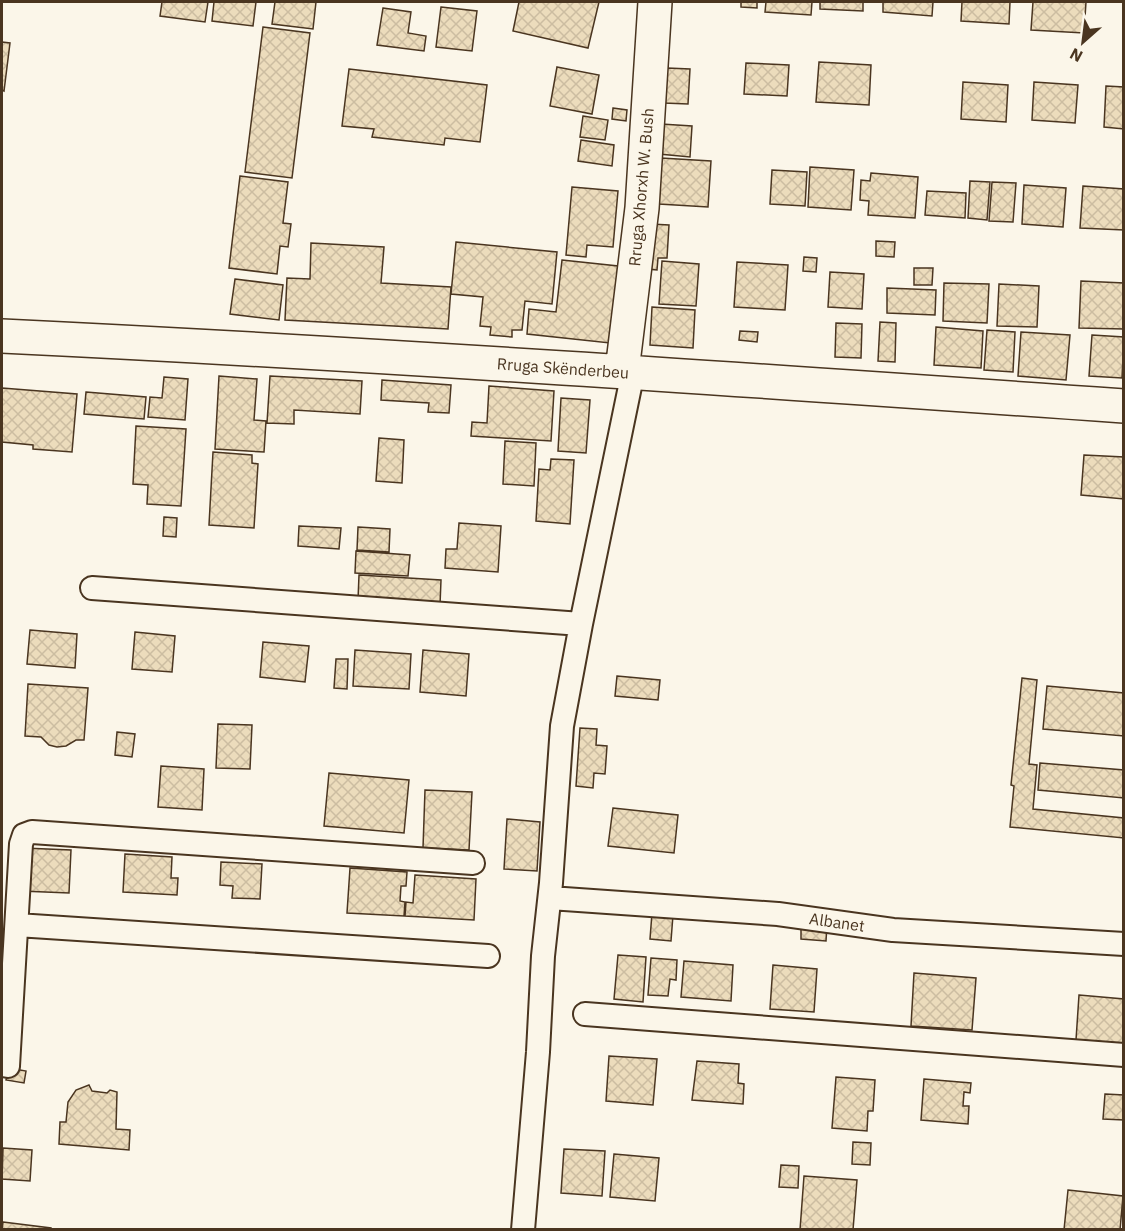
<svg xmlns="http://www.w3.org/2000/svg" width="1125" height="1231" font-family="'IBM Plex Sans',sans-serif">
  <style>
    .building { fill: url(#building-cross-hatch); stroke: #4a3520; stroke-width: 1.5 }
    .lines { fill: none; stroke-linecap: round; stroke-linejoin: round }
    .street-casing { stroke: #4a3520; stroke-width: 26 }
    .secondary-casing { stroke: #4a3520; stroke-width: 36 }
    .street { stroke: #fbf6e9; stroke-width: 22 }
    .secondary { stroke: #fbf6e9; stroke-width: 33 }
    .labels { text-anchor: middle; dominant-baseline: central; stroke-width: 4.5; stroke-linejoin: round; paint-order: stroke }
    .street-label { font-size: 16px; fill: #4a3520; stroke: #fbf6e9 }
  </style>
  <defs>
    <pattern id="building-cross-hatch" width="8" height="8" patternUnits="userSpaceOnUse" patternTransform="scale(1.5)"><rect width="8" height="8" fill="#ecdcbc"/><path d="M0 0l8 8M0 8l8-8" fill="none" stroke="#ccbda1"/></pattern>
  </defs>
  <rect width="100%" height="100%" fill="#fbf6e9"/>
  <path class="building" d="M 162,2 L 208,2 L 205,22 L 160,16 Z
    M 214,2 L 256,2 L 253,26 L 212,21 Z
    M 275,2 L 316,2 L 313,29 L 272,24 Z
    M 519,2 L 599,2 L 588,48 L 513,31 Z
    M 741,2 L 757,2 L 757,8 L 741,7 Z
    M 766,2 L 812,2 L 811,15 L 765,12 Z
    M 820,2 L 863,2 L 863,11 L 820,9 Z
    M 883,2 L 933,2 L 932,16 L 883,12 Z
    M 962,2 L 1010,2 L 1009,24 L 961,21 Z
    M 1033,2 L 1086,2 L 1084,33 L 1031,30 Z
    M 441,7 L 477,11 L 472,51 L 436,47 Z
    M 383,8 L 411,12 L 408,33 L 426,36 L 424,51 L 377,45 Z
    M 263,27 L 310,33 L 292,178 L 245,172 Z
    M 2,42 L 10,43 L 4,91 L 2,90 Z
    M 819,62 L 871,65 L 869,105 L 816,102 Z
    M 746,63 L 789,65 L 787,96 L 744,94 Z
    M 557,67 L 599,75 L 592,114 L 550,106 Z
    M 667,68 L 690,69 L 688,104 L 664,103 Z
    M 349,69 L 487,85 L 480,142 L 445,138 L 444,145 L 372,137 L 374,129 L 342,126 Z
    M 963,82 L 1008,85 L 1006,122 L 961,119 Z
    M 1034,82 L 1078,85 L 1075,123 L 1032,120 Z
    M 1106,86 L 1124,87 L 1124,129 L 1104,127 Z
    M 613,108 L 627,110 L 626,121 L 612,119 Z
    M 583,116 L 608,120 L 605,140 L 580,137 Z
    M 661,124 L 692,126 L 690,157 L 659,154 Z
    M 581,140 L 614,145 L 612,166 L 578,161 Z
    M 661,158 L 711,161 L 708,207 L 659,204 Z
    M 810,167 L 854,170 L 851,210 L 808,207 Z
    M 772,170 L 807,172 L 805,206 L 770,204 Z
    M 871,173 L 918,177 L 915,218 L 868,215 L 869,201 L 860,200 L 861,180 L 870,181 Z
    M 240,176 L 288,182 L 283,223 L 291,224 L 288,247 L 280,246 L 277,274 L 229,268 Z
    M 970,181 L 990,182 L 987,220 L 968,218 Z
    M 992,182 L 1016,183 L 1013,222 L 989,221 Z
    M 1024,185 L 1066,188 L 1063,227 L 1022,224 Z
    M 1083,186 L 1124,189 L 1124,230 L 1080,228 Z
    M 572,187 L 618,191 L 613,247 L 587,245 L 586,257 L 566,255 Z
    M 927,191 L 966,193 L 965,218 L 925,215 Z
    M 650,224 L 669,225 L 667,258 L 658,258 L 657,270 L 647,269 Z
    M 876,241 L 895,242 L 894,257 L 876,256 Z
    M 456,242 L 557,252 L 552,304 L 525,301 L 522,330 L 512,330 L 512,337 L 490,335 L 491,327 L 480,326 L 483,297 L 451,294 Z
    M 311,243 L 384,247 L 381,283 L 451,287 L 448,329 L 285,320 L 287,278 L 310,279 Z
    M 804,257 L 817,258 L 816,272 L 803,271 Z
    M 562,260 L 618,266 L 610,343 L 527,334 L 529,309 L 556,312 Z
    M 662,261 L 699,264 L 696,306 L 659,304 Z
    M 737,262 L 788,265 L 785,310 L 734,307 Z
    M 914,268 L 933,268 L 932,285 L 914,285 Z
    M 830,272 L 864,274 L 862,309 L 828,307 Z
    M 235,279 L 283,285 L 279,320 L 230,314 Z
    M 1081,281 L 1124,283 L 1124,329 L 1079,328 Z
    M 944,283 L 989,284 L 987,323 L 943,321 Z
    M 999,284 L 1039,286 L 1037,327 L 997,326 Z
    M 887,288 L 936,290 L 935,315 L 887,313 Z
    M 652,307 L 695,310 L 693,348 L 650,345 Z
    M 880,322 L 896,323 L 895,362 L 878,361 Z
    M 836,323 L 862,324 L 861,358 L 835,357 Z
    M 936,327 L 983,331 L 981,368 L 934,365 Z
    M 987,330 L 1015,332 L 1013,372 L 984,370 Z
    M 740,331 L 758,332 L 757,342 L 739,340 Z
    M 1021,332 L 1070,335 L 1066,380 L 1018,376 Z
    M 1092,335 L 1124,337 L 1122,378 L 1089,376 Z
    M 219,376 L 257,379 L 254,420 L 266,421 L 264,452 L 215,449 Z
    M 270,376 L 362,381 L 360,414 L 294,410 L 294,424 L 267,423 Z
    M 164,377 L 188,379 L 185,420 L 148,417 L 150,397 L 162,398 Z
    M 382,380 L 451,385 L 449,413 L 428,412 L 429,403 L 381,400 Z
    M 489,386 L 554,391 L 551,441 L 471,436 L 472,422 L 487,423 Z
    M 2,388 L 77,394 L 72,452 L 33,449 L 33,445 L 2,442 Z
    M 86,392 L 146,397 L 144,419 L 84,414 Z
    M 561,398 L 590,400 L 586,453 L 558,451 Z
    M 136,426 L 186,429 L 181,506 L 147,504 L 148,485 L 133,484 Z
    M 379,438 L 404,440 L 402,483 L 376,481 Z
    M 505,441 L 536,443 L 534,486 L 503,484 Z
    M 213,452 L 252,455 L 252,463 L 258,464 L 254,528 L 209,525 Z
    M 1084,455 L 1124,457 L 1124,499 L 1081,495 Z
    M 551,459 L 574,460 L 570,524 L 536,521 L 539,469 L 550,470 Z
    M 164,517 L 177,518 L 176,537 L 163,536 Z
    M 459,523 L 501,526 L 498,572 L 445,568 L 446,549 L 457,549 Z
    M 299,526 L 341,528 L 339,549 L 298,546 Z
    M 358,527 L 390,529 L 389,552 L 357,550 Z
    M 356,551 L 410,555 L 408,576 L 355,573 Z
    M 359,575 L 441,580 L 440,605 L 358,600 Z
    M 30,630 L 77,634 L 75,668 L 27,664 Z
    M 135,632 L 175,636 L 172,672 L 132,669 Z
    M 263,642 L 309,646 L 305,682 L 260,677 Z
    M 355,650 L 411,654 L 409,689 L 353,686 Z
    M 423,650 L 469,654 L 466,696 L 420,692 Z
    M 336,659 L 348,659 L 347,689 L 334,688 Z
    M 617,676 L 660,680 L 658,700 L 615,696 Z
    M 1022,678 L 1037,680 L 1029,764 L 1037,765 L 1033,809 L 1124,818 L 1124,838 L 1010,827 L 1014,786 L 1011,785 Z
    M 28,684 L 88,688 L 84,740 L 76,740 L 66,746 L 57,747 L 49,745 L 41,737 L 25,736 Z
    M 1047,686 L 1124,693 L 1124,736 L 1043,729 Z
    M 218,724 L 252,725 L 250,769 L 216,768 Z
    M 580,728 L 597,729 L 596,745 L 607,746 L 605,774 L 594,773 L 593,788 L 576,786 Z
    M 117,732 L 135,734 L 132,757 L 115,755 Z
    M 1040,763 L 1124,770 L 1124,798 L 1038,790 Z
    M 161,766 L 204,769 L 202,810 L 158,807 Z
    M 329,773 L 409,780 L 404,833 L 324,826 Z
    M 425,790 L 472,792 L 469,850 L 423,848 Z
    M 613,808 L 678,815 L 674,853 L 608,846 Z
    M 507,819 L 540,822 L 537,871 L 504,869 Z
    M 23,848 L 71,850 L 69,893 L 21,891 Z
    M 125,854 L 172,857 L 171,878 L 178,878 L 177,895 L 123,892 Z
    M 221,862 L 262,864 L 260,899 L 232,898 L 233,886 L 220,885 Z
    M 350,868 L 407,872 L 406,886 L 401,886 L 400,901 L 405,902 L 404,916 L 347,913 Z
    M 415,875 L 476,879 L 474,920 L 405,916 L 406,902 L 413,903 Z
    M 652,913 L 673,915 L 671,941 L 650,939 Z
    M 801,923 L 827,925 L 826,941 L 801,939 Z
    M 618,955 L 646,957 L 643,1002 L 614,999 Z
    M 651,958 L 677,960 L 676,980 L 670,979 L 668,996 L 648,995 Z
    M 684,961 L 733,965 L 731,1001 L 681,997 Z
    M 773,965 L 817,969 L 814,1012 L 770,1009 Z
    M 914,973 L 976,978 L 972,1030 L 911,1026 Z
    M 1079,995 L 1124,999 L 1124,1044 L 1076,1040 Z
    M 609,1056 L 657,1059 L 653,1105 L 606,1101 Z
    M 697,1061 L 739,1064 L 738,1083 L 744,1084 L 743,1104 L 692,1100 Z
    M 9,1068 L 26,1071 L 24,1083 L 6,1080 Z
    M 836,1077 L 875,1080 L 873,1111 L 868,1111 L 867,1131 L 832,1128 Z
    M 924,1079 L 971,1083 L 970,1093 L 964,1092 L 963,1106 L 969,1106 L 968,1124 L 921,1120 Z
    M 89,1085 L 92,1091 L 107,1093 L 110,1090 L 117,1092 L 116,1129 L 130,1130 L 129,1150 L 59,1144 L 60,1122 L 66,1122 L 68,1102 L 76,1090 Z
    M 1105,1094 L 1124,1095 L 1124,1120 L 1103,1119 Z
    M 853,1142 L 871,1143 L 870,1165 L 852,1164 Z
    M 3,1148 L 32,1150 L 30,1181 L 2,1179 Z
    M 564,1149 L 605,1151 L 602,1196 L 561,1193 Z
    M 614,1154 L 659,1158 L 655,1201 L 610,1197 Z
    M 781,1165 L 799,1166 L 798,1188 L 779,1187 Z
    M 804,1176 L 857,1180 L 853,1230 L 800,1230 Z
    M 1068,1190 L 1123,1196 L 1120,1230 L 1064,1230 Z
    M 3,1222 L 51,1228 L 51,1230 L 2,1230 Z"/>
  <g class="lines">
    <defs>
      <path id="street" d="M 92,588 L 581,624 L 633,372
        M 550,898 L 778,914 L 893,930 L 1124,944
        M 17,925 L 488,956
        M 585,1014 L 1124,1055
        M 2,1065 L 8,1066 L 21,844 L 24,835 L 32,832 L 473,863
        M 523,1230 L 538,1052 L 543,956 L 551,883 L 562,726 L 581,624"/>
      <path id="secondary" d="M 2,336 C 376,354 750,380 1124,406
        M 622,371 L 642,208 L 655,2"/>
    </defs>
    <use href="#street" class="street-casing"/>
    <use href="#secondary" class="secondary-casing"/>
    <use href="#street" class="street"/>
    <use href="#secondary" class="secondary"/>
  </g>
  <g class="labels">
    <g class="street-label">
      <text transform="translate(641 187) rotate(-85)">Rruga Xhorxh W. Bush</text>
      <text transform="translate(563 368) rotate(4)">Rruga Skënderbeu</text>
      <text transform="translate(837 922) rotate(8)">Albanet</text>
    </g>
  </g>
  <rect width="1125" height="1231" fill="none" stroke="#4a3520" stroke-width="6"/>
  <g transform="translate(1083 42) rotate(208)" stroke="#fbf6e9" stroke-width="4.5" paint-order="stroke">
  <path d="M0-4.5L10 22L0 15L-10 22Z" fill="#4a3520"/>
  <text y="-9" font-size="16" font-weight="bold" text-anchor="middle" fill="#4a3520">N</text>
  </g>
</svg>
